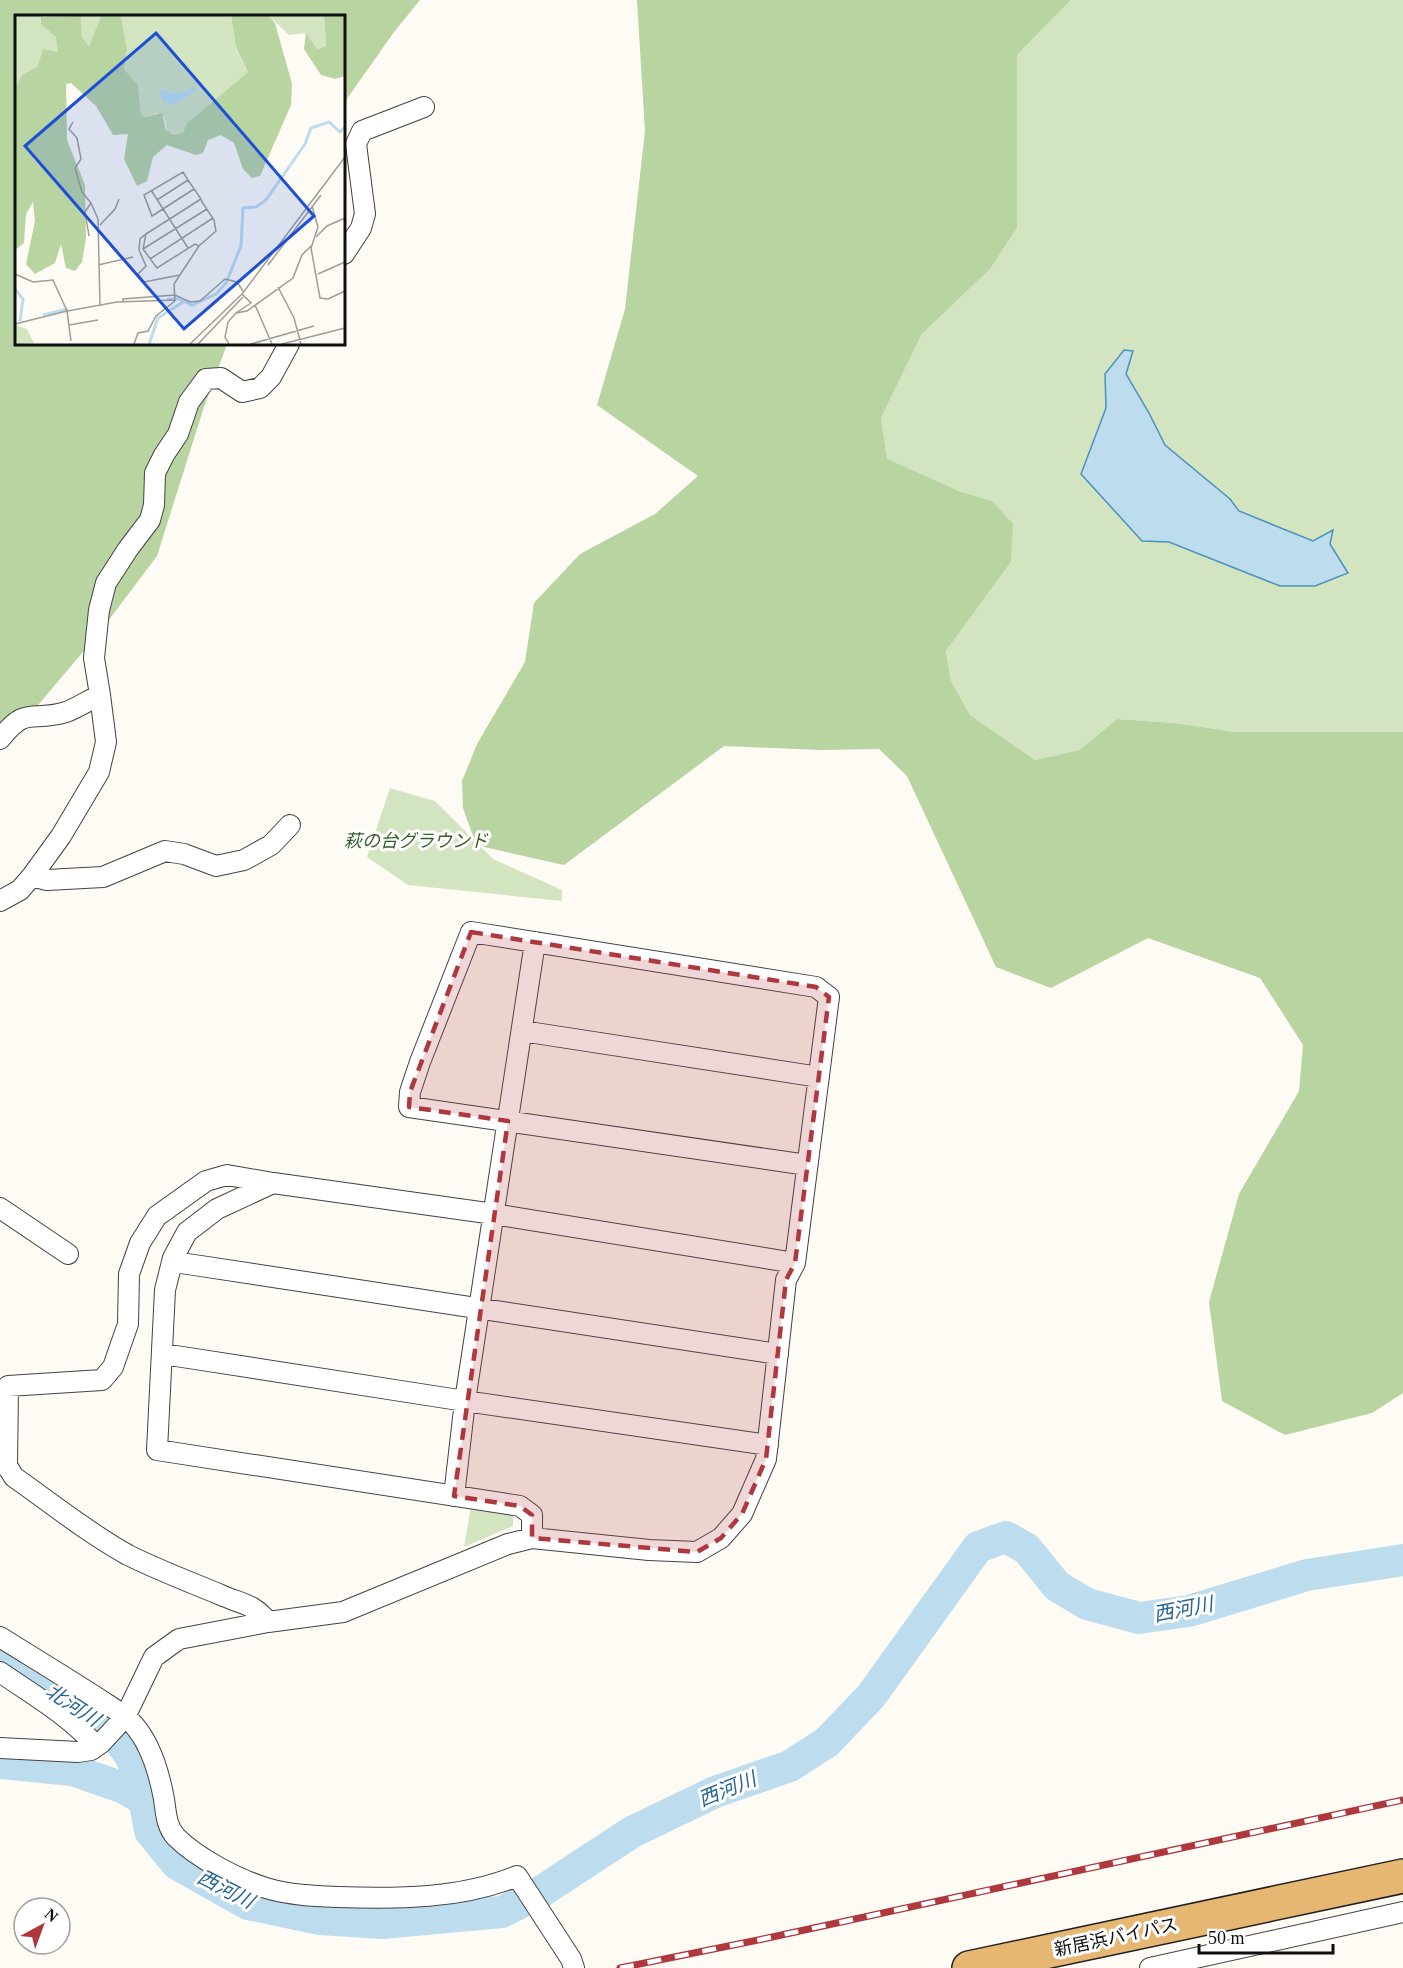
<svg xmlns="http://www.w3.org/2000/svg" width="1403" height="1968" font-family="'Times New Roman','Noto Sans JP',serif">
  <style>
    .green { fill: #d3e5c0 }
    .forest { fill: #b8d4a1 }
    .water { fill: #bdddef; stroke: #4d91bd; stroke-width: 1.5 }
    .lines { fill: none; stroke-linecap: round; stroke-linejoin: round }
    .river { stroke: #bdddef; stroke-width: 32 }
    .minor-casing { stroke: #424242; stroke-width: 22 }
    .trunk-casing { stroke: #202020; stroke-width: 36 }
    .minor { stroke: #fff; stroke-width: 20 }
    .trunk { stroke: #e6b772; stroke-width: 33 }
    .rail-casing { stroke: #af373e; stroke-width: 7 }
    .rail { stroke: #fff; stroke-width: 4.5; stroke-dasharray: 14; stroke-linecap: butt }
    .marked { fill: #af373e; fill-opacity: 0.2; stroke: #af373e; stroke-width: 4.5; stroke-dasharray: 12 8; stroke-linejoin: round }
    .labels { text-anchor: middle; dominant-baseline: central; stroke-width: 6; stroke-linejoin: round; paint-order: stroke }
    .park-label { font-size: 18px; font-style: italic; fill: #336027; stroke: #fff }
    .street-label { font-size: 18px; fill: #0f0f0f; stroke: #fff }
    .water-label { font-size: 20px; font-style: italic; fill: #276493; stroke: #fff }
    .inset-river { fill: none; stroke: #bdddef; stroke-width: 3 }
    .inset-road { fill: none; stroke: #9e9d98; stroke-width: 1.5 }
    .view { fill: #1d4ed8; fill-opacity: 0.15; stroke: #1d4ed8; stroke-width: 3 }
    .inset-edge { fill: none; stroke: #0f0f0f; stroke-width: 3 }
  </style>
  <rect width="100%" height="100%" fill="#fdfbf3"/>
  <path class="green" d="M 1071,0 L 1403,0 L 1403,732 L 1236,732 L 1175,723 L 1117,719 L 1079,750 L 1035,760 L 970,715 L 951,681 L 946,651 L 1011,562 L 992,501 L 959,491 L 887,460 L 881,418 L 922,334 L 990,269 L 1017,228 L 1017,55 Z
    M 390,788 L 435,801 L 493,859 L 562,890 L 562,901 L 408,885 L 367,857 Z
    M 471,1507 L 513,1515 L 513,1526 L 464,1547 Z"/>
  <path class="forest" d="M 0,0 L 420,0 L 394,32 L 344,103 L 344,16 L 16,16 L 16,344 L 227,344 L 203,410 L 157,556 L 99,633 L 0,750 Z
    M 637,0 L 1071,0 L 1017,55 L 1017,228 L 990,269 L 922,334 L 881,418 L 887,459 L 959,491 L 992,501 L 1013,524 L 1011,562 L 946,651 L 951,681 L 970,715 L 1035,760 L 1079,750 L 1117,719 L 1175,723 L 1236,732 L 1403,732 L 1403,1393 L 1372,1413 L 1285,1435 L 1222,1401 L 1209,1302 L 1239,1194 L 1299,1091 L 1303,1045 L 1260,978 L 1148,938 L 1051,988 L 996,967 L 907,776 L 879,749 L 820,750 L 724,746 L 564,865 L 484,847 L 473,836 L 463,808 L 462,781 L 477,744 L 525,662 L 534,603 L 580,554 L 655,514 L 698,476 L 597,405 L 625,309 L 645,131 Z"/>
  <path class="water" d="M 1124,350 L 1133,351 L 1126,374 L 1149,413 L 1165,445 L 1230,499 L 1239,511 L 1313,541 L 1333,530 L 1330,544 L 1348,573 L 1315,586 L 1280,586 L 1169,542 L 1142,541 L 1081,474 L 1106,408 L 1105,374 Z"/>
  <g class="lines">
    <path class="river" d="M 0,1655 L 67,1703 L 101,1719 L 128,1752 L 140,1775 L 150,1831 L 177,1864 L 248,1904 L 320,1919 L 382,1923 L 502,1912 L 539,1893 L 632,1832 L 715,1792 L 790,1766 L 827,1742 L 871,1696 L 978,1547 L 1006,1537 L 1027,1549 L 1057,1586 L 1087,1604 L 1139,1618 L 1189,1611 L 1307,1575 L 1403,1560
      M 0,1763 L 72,1770 L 124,1788 L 145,1800"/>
    <defs>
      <path id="minor" d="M 344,254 L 361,228 L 365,214 L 356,144 L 362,131 L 424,107
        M 0,739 C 28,704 31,723 66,712 C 77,708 89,700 100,695 L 94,658 L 99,610 L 106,583 L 128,549 L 150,520 L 154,505 L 155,473 L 164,455 L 178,434 L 189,402 L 206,379 L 221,378 L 242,392 L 260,388 L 271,377 L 289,344
        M 32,876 L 47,880 L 103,877 L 165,851 L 184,854 L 216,866 L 244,860 L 271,845 L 290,825
        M 0,901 L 20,890 L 32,876 L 61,836 L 99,772 L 106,742 L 100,695
        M 522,1031 L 819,1077
        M 273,1183 L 494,1214 L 795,1263
        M 0,1208 L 68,1254
        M 173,1258 L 181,1263 L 778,1354
        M 163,1354 L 465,1401 L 768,1445
        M 454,1496 L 465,1401 L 535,942
        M 268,1622 C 253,1603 241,1604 221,1595 C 190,1582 158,1570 128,1555 C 88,1533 51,1503 14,1477 L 7,1466 L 8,1386 L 102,1380 L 113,1367 L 128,1324 L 129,1274 L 140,1243 L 157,1216 L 206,1181 L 227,1175 L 273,1183 L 217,1209 L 187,1232 L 173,1258 L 165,1290 L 157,1450 L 520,1506 L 532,1515 L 532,1538
        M 0,1637 C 32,1657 65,1677 96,1697 C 109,1706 123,1713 133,1724 C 151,1744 159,1772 164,1799 C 166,1812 166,1826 176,1837 C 197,1858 237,1879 266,1888 C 289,1895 314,1896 338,1897 C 397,1899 461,1899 517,1876 L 571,1959 L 574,1968
        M 0,1672 C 33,1695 70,1716 96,1746
        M 0,1748 L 78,1752 L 91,1750 L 101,1743 L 125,1717 L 154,1657 L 179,1639 L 268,1622 L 343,1612 L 508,1544 L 532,1538 L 649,1550 L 697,1552 L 721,1538 L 742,1514 L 766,1459 L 786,1280 L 795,1263 L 829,997 L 816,987 L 471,932 L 420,1062 L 410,1092 L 409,1107 L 807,1165
        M 1150,1968 L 1403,1912"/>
      <path id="trunk" d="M 969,1968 L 1403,1876"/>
    </defs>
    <use href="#minor" class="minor-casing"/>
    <use href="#trunk" class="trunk-casing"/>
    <use href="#minor" class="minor"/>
    <use href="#trunk" class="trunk"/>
    <defs>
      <path id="rail" d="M 620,1968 L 763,1939 L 1403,1800"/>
    </defs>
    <use href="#rail" class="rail-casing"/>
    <use href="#rail" class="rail"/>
  </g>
  <path class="marked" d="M 471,932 L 816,987 L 829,997 L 795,1263 L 786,1280 L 766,1459 L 742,1514 L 721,1538 L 697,1552 L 532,1538 L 532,1515 L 520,1506 L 454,1496 L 508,1121 L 409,1107 L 410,1092 Z"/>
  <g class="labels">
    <g class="park-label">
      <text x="416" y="841">萩の台グラウンド</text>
    </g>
    <g class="street-label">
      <text transform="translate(1116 1937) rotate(-12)">新居浜バイパス</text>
    </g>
    <g class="water-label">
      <text transform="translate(1183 1609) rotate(-11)">西河川</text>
      <text transform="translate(73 1705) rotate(33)">北河川</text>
      <text transform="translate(727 1789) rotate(-22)">西河川</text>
      <text transform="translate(226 1889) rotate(27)">西河川</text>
    </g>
  </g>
  <g transform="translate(15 15)">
    <rect width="330" height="330" fill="#fdfbf3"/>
    <path d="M 0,1 L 28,1 L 25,7 L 37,14 L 44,30 L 42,39 L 27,41 L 23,51 L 7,60 L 0,73 ZM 66,1 L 86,1 L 74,31 L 67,22 ZM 106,1 L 216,1 L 221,35 L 233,57 L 172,108 L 168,118 L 153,118 L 149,102 L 143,98 L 130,102 L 126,99 L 123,70 L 109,54 L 112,35 ZM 254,1 L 309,1 L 311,31 L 302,34 L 291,18 L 274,20 ZM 0,310 L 12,314 L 19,328 L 0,329 Z" fill="#d3e5c0"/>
    <path d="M 66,1 L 67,22 L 74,31 L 86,1 L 106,1 L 112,35 L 109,54 L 123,70 L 126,99 L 130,102 L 147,98 L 151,115 L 158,119 L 168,118 L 172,108 L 233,57 L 221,33 L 216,1 L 254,1 L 260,8 L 277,69 L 276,90 L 245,161 L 237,163 L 228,154 L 219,128 L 206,120 L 193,125 L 188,138 L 181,140 L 152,130 L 138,142 L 132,166 L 122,171 L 109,144 L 113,119 L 98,120 L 81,91 L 56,68 L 51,69 L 52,125 L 70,170 L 71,223 L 67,247 L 60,256 L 51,253 L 46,229 L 40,248 L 20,259 L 11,249 L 20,206 L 18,187 L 11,199 L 9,228 L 0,235 L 0,73 L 7,60 L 23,51 L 28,34 L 43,37 L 41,22 L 26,9 L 26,2 ZM 309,1 L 330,1 L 330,61 L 320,64 L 306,60 L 289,34 L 291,18 L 302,34 L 311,31 Z" fill="#b8d4a1"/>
    <path d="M 143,73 L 154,78 L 167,78 L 177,73 L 182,75 L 160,89 L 149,88 Z" fill="#bdddef"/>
    <path class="inset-river" d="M 0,274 L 8,284 L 5,306M 152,284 L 164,284 L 177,290 L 201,279 L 211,268 L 226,231 L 228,193 L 241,192 L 251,185 L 290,129 L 296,113 L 314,107 L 325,117 L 330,112M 28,300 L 53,294M 134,329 L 143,303 L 168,287"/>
    <path class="inset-road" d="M 58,107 L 54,114 L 62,123 L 66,144 L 60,153 L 67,177 L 76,188 L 70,197 L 74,221M 136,175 L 173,233M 142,185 L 173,165M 76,188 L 83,204 L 85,291M 297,191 L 303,212 L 296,233 L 305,283 L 313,284 L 330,276M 85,210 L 100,194 L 104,184M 131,219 L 186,184M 301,222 L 312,211 L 330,203M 128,234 L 192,194M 135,244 L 198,203M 83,250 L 118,242M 253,250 L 306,180M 0,259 L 18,267 L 38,265 L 52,296 L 0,309M 303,259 L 330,247M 165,260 L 129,267 L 123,259 L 131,251 L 124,235 L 125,224 L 131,219 L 128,234 L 142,253 L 180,229 L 184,231M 263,272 L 279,303 L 286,329M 227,279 L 236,288 L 221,298 L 232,296 L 278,263 L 287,240 L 296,231M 108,287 L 108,284 L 160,280 L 175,287 L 185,286 L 210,264 L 222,267 L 228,276M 240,290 L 257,329M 54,310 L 83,305M 56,326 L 52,296 L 102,287 L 160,285M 119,329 L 123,318 L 133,316 L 141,301 L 160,286 L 159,269 L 184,231 L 201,216 L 199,205 L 187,187 L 186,184 L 173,165 L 168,157 L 129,180 L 137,201 L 179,174M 175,329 L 227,279 L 330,142M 183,329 L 228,282M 214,329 L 210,322 L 213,307 L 221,298M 236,329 L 299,311M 267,329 L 330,313"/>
    <path class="view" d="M 141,18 L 299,201 L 169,314 L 10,131 Z"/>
    <rect width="330" height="330" class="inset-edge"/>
  </g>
  <g transform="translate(42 1926) rotate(41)"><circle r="28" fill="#ffffff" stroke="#9f9f9f" stroke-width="1.5"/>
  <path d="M0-4.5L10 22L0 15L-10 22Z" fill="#af373e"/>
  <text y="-9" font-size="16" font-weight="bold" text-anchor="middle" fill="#0f0f0f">N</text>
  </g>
  <path d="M1199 1944v9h134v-9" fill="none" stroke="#0f0f0f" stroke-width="3"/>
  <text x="1208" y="1944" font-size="18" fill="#0f0f0f" stroke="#ffffff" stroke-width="4.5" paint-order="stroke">50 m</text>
</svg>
